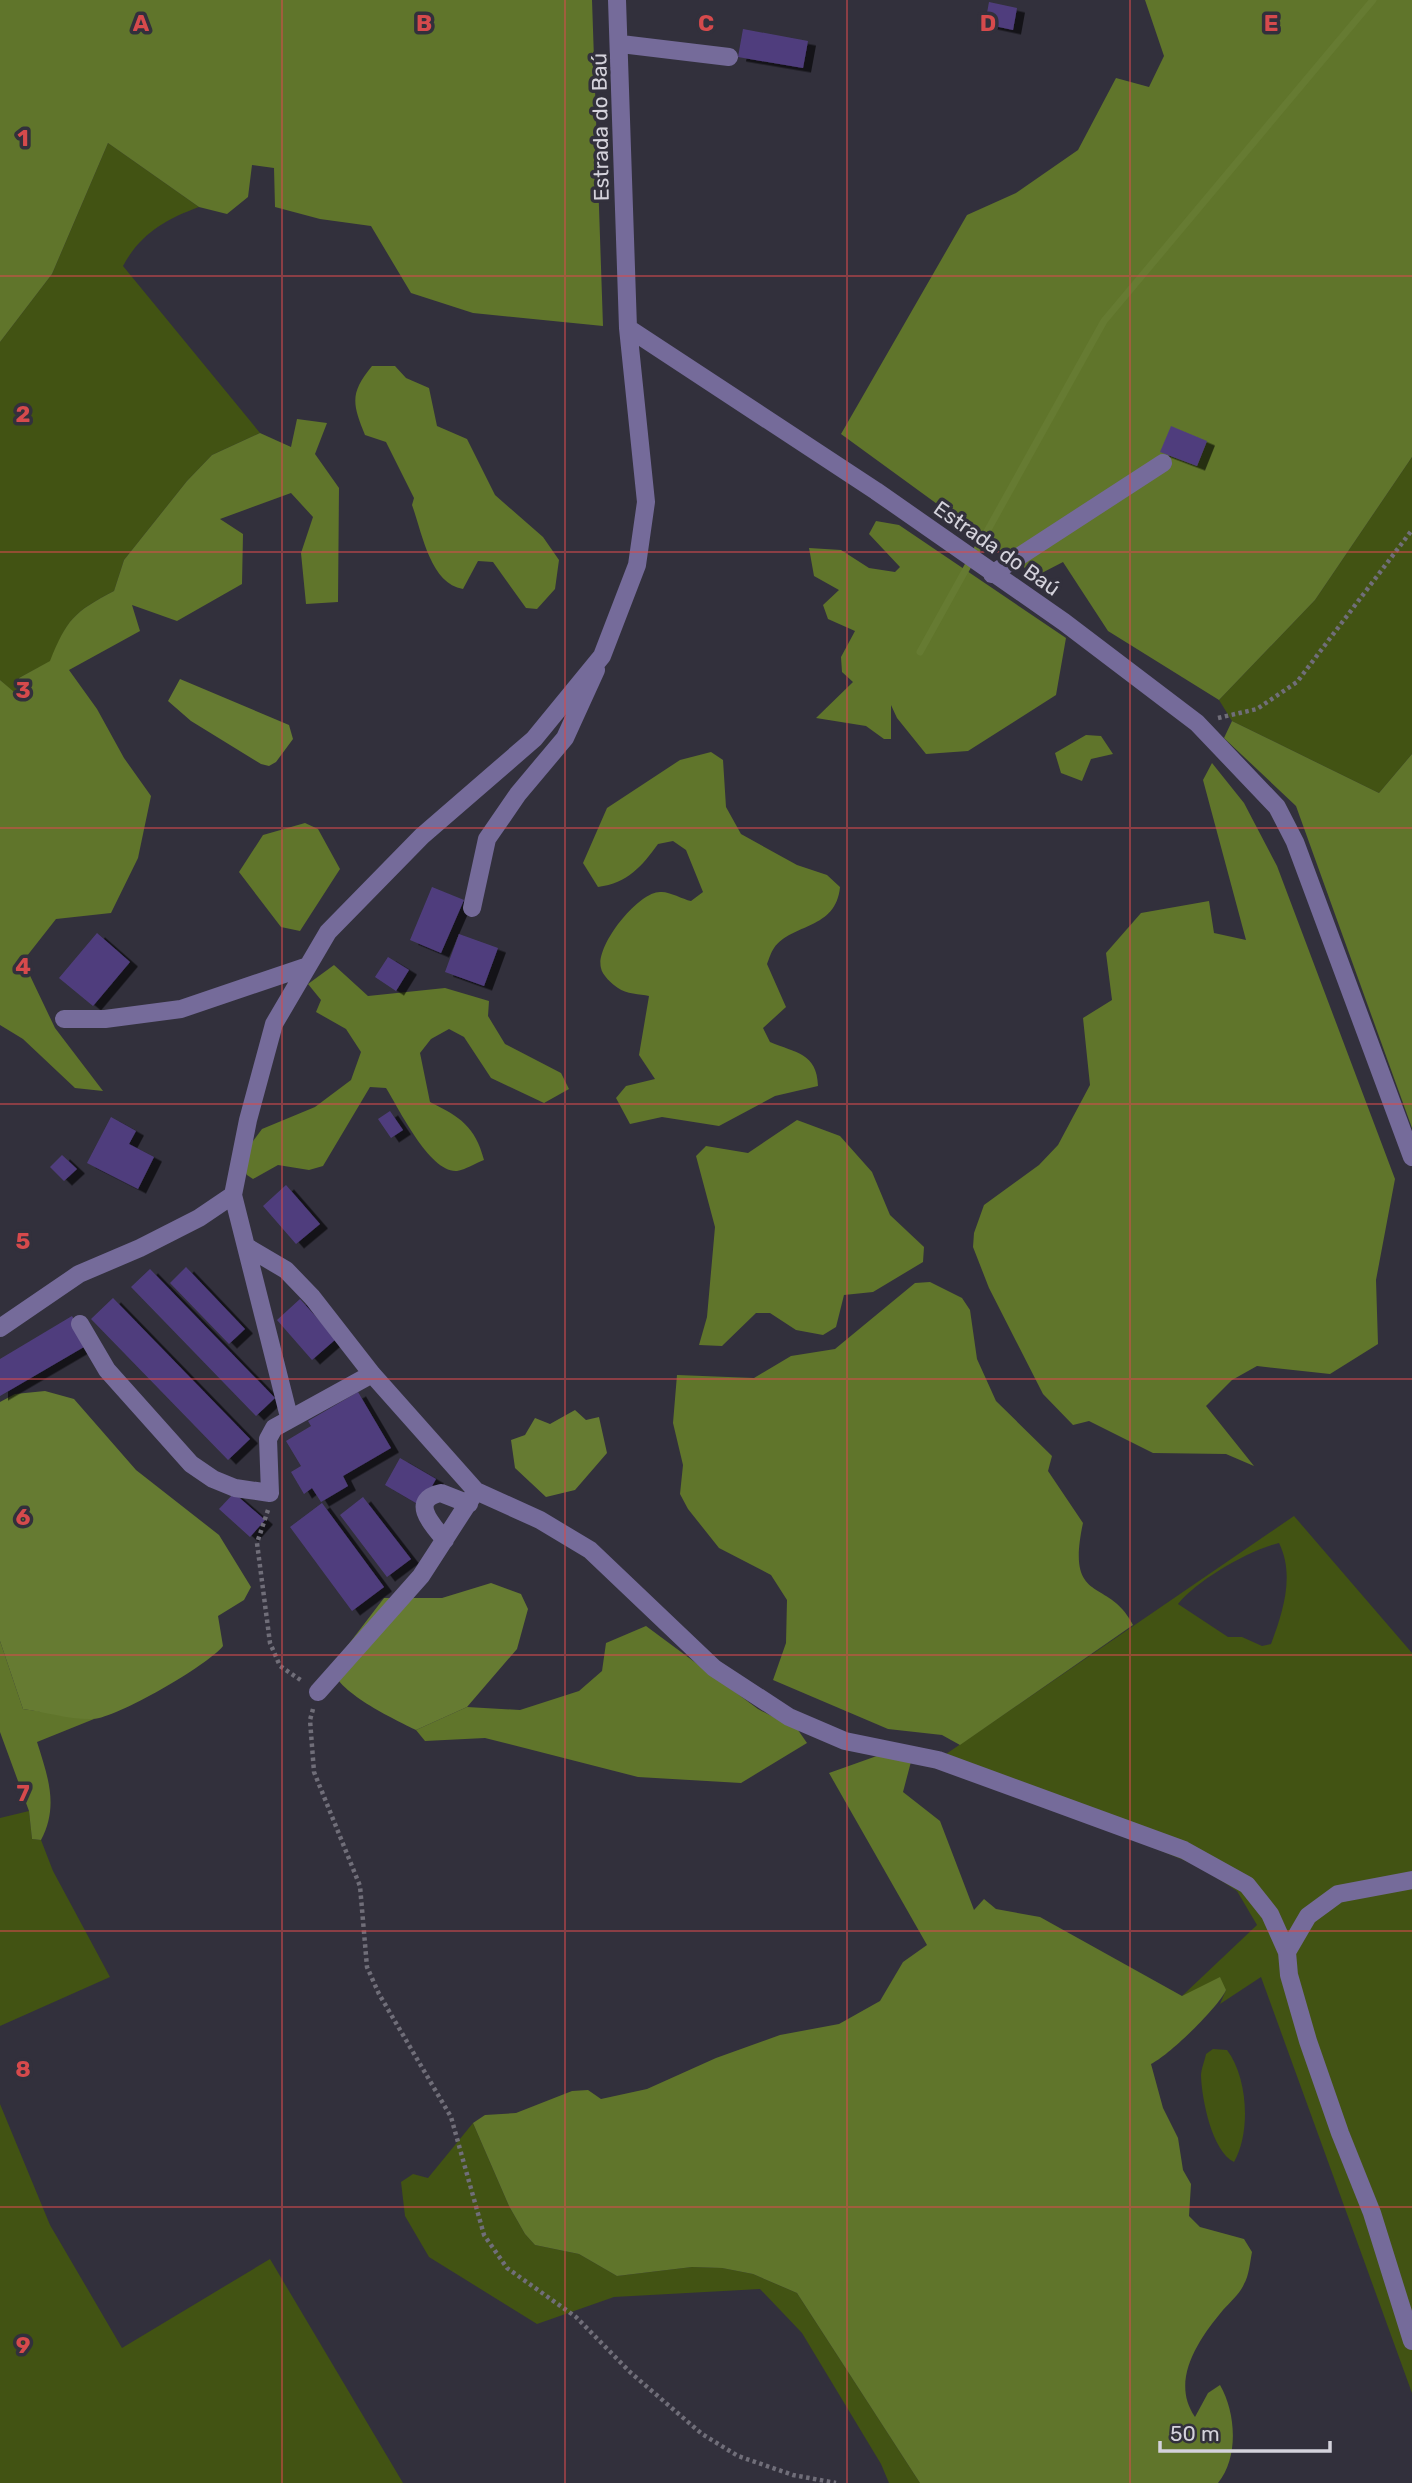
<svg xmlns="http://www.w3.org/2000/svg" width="1412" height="2483" font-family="Rubik,sans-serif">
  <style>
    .green { fill: #425313; fill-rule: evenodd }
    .forest { fill: #60752b }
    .water { fill: #667b32 }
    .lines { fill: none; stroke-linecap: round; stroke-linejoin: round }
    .stream { stroke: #667b32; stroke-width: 7 }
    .building { fill: #503e7d; filter: url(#shadow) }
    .path { stroke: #706e79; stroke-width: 4.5; stroke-dasharray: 3.5 3.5; stroke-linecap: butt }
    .minor { stroke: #756b9a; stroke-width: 18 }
    .grid { fill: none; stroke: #d64a4c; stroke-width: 2; stroke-opacity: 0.55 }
    .labels { text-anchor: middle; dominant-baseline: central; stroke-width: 7; stroke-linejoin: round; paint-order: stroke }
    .street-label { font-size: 21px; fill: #d4d2db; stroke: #32303c }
    .grid-label { font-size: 23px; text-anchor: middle; font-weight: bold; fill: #d64a4c; stroke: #32303c; stroke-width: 7; stroke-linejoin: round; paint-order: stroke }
  </style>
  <defs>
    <filter id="shadow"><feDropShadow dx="8" dy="4.5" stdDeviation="0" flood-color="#0009"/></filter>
  </defs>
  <rect width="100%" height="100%" fill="#32303c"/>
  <path class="green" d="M 108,143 L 199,207 C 166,219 140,234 123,266 L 260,433 L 212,455 L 187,481 L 124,560 L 114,591 C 74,612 67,619 51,661 L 19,678 L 20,698 L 0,680 L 0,342 L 52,274 Z
    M 1412,457 L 1412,754 L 1379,793 L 1232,721 L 1219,700 L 1315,600 Z
    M 1294,1516 L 1412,1653 L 1412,2393 L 1261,1977 L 1220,2004 L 1226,1990 L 1182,1996 L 1257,1925 L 1237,1891 L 1200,1867 L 1077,1816 L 930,1765 ZM 1279,1543 C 1295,1575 1283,1612 1271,1644 L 1262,1646 L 1242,1637 L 1228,1637 L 1178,1604 C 1197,1580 1249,1550 1279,1543 Z
    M 29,1811 L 32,1839 L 41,1840 L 53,1871 L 110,1977 L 0,2026 L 0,1818 Z
    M 1213,2049 L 1227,2050 C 1248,2078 1251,2132 1234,2162 C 1212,2151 1202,2100 1201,2076 C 1201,2069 1205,2060 1206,2054 Z
    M 0,2104 L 50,2225 L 122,2348 L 270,2259 L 403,2483 L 0,2483 Z
    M 473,2123 L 509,2206 L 525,2234 L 535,2245 L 579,2254 L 617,2276 L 692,2267 L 722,2268 L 753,2274 L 797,2293 L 920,2483 L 889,2483 L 881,2464 L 802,2333 L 760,2289 L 614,2297 L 537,2324 L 429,2257 L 405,2216 L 401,2182 L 413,2174 L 428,2178 Z"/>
  <path class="forest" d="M 0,0 L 592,0 L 603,326 L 473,313 L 411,293 L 371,226 L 320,219 L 275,207 L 274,168 L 252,165 L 248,197 L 227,214 L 199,207 L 108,143 L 52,274 L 0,342 Z
    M 1145,0 L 1412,0 L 1412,457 L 1315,600 L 1219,700 L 1108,631 L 1063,562 L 1036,576 L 841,434 L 967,215 L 1016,193 L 1078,150 L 1116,78 L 1149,87 L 1164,56 Z
    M 372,366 L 395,366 L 406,378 L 429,388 L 437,426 L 467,439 L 495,495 L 543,537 L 559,560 L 555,589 L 537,609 L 526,608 L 493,562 L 478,561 L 463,589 C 430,584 422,532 412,505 L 414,498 L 386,442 L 365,435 C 352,403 350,393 372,366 Z
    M 297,419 L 327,423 L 315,454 L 339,488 L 338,602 L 306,604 L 301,553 L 313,517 L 291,493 L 220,519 L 243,534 L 242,584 L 177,621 L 132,605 L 140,631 L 69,670 L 97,709 L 124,758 L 151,796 L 138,858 L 111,913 L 56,919 L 23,961 L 55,1028 L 103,1091 L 75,1088 L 23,1039 L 0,1025 L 0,680 L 20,697 L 19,678 L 50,661 C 67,619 74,612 114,591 L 124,560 L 187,481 L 212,455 L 260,433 L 291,447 Z
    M 876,521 L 899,525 L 1066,638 L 1056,695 L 968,751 L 926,754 L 897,718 L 891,705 L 891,739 L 884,739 L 866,726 L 816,718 L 853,682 L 842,672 L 841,657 L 855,631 L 828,619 L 823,605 L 839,590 L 814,576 L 809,548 L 841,550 L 869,568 L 895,572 L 900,567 L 869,534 Z
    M 1232,721 L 1379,793 L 1412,754 L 1412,1128 L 1296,806 L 1224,738 Z
    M 1086,735 L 1101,736 L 1113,754 L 1091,759 L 1082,781 L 1061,773 L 1055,753 Z
    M 711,752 L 723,760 L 726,807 L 741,834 L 797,865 L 827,875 L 840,887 C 836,930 792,923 774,948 C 771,952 769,959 767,964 L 786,1007 L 763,1028 L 770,1042 C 796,1053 817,1053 818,1086 L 775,1096 L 719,1126 L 662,1117 L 630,1124 L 616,1098 L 626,1086 L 655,1079 L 639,1055 L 649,996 C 640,994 626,994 618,988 C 612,984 602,975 601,968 C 595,946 638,892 660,892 C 669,891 682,899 691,901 L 703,892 L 686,850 L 673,841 L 658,844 C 642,866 628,883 598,887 L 583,863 L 607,808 L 680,760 Z
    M 1212,763 L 1244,803 L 1277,866 L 1395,1179 L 1376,1280 L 1378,1344 L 1330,1374 L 1257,1366 L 1232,1380 L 1206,1406 L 1254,1466 L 1226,1454 L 1153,1453 L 1089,1421 L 1073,1425 L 1043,1394 L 989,1288 L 973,1247 L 974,1233 L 984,1205 L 1039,1165 L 1058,1145 L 1090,1085 L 1083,1018 L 1112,1000 L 1106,953 L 1141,913 L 1209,901 L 1214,933 L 1246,940 L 1203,780 Z
    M 305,823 L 318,829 L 340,869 L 300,931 L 281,927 L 239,872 L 263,835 Z
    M 334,965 L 368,996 L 445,988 L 489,1001 L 488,1016 L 505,1044 L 561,1073 L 569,1089 L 544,1103 L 491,1078 L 464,1037 L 449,1029 L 431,1039 L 420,1053 L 430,1102 C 460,1117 475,1126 484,1160 C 476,1163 465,1170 457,1171 C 430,1173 399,1109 386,1088 L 370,1087 L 323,1166 L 309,1170 L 278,1165 L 253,1179 L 247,1175 L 242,1165 L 247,1149 L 262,1129 L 315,1107 L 351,1080 L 361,1052 L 346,1029 L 316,1012 L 321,1000 L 308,984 Z
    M 797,1120 L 840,1136 L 872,1172 L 890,1215 L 924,1247 L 923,1262 L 873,1292 L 844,1295 L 836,1327 L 823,1335 L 796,1330 L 770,1313 L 756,1313 L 722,1346 L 699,1345 L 707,1317 L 715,1227 L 696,1156 L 706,1146 L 748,1153 Z
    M 930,1282 L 962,1298 L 970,1310 L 977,1359 L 996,1401 L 1052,1456 L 1048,1471 L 1083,1523 C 1065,1607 1109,1576 1133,1625 L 960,1745 L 942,1735 L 888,1729 L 773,1680 L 786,1643 L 787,1600 L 771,1575 L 719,1548 L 688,1509 L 680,1494 L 683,1465 L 673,1423 L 677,1375 L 754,1378 L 791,1356 L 835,1349 L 915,1283 Z
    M 646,1626 L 758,1709 L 798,1730 L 807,1743 L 741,1783 L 638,1777 L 485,1738 L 425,1741 L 416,1730 L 467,1707 L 520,1710 L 579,1691 L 602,1671 L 606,1643 Z
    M 0,1641 L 23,1709 L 94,1719 L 37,1742 C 48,1777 59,1806 41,1840 L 32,1839 L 29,1811 L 0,1732 Z
    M 888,1752 L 912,1758 L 903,1792 L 940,1821 L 974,1910 L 984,1899 L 996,1909 L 1040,1917 L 1182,1996 L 1220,1977 L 1226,1990 C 1218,2008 1168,2056 1151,2064 L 1163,2108 L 1178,2138 L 1183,2170 L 1191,2184 L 1189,2216 L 1200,2227 L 1244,2239 L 1252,2252 C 1250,2262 1249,2276 1244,2284 C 1240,2294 1230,2302 1223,2310 C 1198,2340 1170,2381 1195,2417 L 1208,2393 L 1220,2385 C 1236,2413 1239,2457 1218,2483 L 920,2483 L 797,2293 L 753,2274 L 722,2268 L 692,2267 L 617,2276 L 579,2254 L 535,2245 L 525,2234 L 509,2206 L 473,2123 L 485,2115 L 516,2113 L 572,2091 L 588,2090 L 601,2099 L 647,2089 L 716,2058 L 780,2035 L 839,2024 L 880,2001 L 903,1962 L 927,1945 L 829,1773 Z"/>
  <path class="water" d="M 180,679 L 289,725 L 293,739 L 276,762 L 269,766 L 261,764 L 191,721 L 168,701 Z
    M 45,1391 L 74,1399 L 136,1470 L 219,1535 L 251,1587 L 244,1600 L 218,1616 L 223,1646 C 208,1665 117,1718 93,1719 C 71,1720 45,1712 23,1709 L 0,1641 L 0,1402 L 15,1394 Z
    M 575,1410 L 586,1420 L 599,1417 L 607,1453 L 575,1490 L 546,1497 L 515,1468 L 511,1440 L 525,1435 L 535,1418 L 550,1424 Z
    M 491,1583 L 521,1594 L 528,1609 L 517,1649 L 467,1707 L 416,1730 C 396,1720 333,1691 332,1666 L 384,1598 L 442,1598 Z"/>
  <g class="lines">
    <path class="stream" d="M 920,652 L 1104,321 L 1373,0"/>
  </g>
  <path class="building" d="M 989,2 L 1017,8 L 1013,30 L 985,24 Z
    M 743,29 L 808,41 L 803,68 L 738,57 Z
    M 1171,426 L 1207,441 L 1197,466 L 1160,452 Z
    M 432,887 L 464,900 L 441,953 L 410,940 Z
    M 97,933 L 130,962 L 93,1006 L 59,978 Z
    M 459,934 L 498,948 L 484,986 L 445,972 Z
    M 388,957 L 409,970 L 396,991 L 375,977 Z
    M 390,1111 L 403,1130 L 391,1138 L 378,1119 Z
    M 111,1117 L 136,1131 L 129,1144 L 154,1157 L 138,1189 L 87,1163 Z
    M 62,1155 L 77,1169 L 64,1181 L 50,1167 Z
    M 286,1185 L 320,1224 L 296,1244 L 263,1206 Z
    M 186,1267 L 245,1329 L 229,1344 L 170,1283 Z
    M 150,1269 L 275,1398 L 256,1416 L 131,1287 Z
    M 113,1298 L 250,1439 L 228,1460 L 91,1319 Z
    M 300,1299 L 336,1339 L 312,1360 L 277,1320 Z
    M 72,1316 L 89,1344 L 0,1396 L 0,1359 Z
    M 358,1392 L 391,1448 L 343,1476 L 348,1486 L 321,1502 L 312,1488 L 304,1494 L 291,1472 L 301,1466 L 286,1441 L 311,1426 L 308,1421 Z
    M 400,1458 L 436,1479 L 421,1506 L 385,1485 Z
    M 234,1493 L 265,1520 L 250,1537 L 219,1509 Z
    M 363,1497 L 411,1559 L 387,1577 L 340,1515 Z
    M 322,1503 L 384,1587 L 352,1611 L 290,1527 Z"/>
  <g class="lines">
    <path class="path" d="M 1218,718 L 1257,709 L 1297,682 L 1412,530
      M 268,1510 L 257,1543 L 270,1643 L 280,1666 L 302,1681
      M 313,1709 L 310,1720 L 314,1772 L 360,1886 L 367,1967 L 379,1994 L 451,2117 L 484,2235 L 507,2268 L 576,2317 L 631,2373 L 702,2434 L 738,2456 L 793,2475 L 836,2483"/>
    <path class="minor" d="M 617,0 L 628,328 L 876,491 L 1064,622 L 1197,723 L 1277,807 L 1295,842 L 1412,1157
      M 621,44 L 729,57
      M 992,574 L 1163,463
      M 472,908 L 487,839 L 518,794 L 565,738 L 596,670
      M 64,1019 L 105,1019 L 181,1009 L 305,967
      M 247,1247 L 286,1270 L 312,1297 L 372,1374 L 476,1491 L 540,1520 L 590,1550 L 714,1668 L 789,1717 L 845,1741 L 938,1760 L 1184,1850 L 1247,1885 L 1270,1914 L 1287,1952
      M 80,1324 L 107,1370 L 191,1464 L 213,1479 L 235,1488 L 270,1493 L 268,1439 L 274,1428 L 372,1374
      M 0,1328 L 79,1274 L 140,1248 L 199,1218 L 233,1195
      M 289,1417 L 233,1195 L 248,1120 L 274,1024 L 328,932 L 422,836 L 534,739 L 602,656 L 637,565 L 646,502 L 628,328
      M 445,1540 C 433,1526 408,1500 441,1493 L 469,1504
      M 318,1692 L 421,1576 L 476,1491
      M 1412,1880 L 1338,1894 L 1308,1916 L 1287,1952 L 1289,1975 L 1308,2041 L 1340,2133 L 1372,2213 L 1412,2341"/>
  </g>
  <path class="grid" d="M 282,0 L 282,2483M 565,0 L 565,2483M 847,0 L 847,2483M 1130,0 L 1130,2483M 0,276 L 1412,276M 0,552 L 1412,552M 0,828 L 1412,828M 0,1104 L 1412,1104M 0,1379 L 1412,1379M 0,1655 L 1412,1655M 0,1931 L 1412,1931M 0,2207 L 1412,2207"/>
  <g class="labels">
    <g class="street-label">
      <text transform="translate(600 127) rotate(-91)">Estrada do Baú</text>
      <text transform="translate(997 548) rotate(35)">Estrada do Baú</text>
    </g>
  </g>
  <g class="grid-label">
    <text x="141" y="31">A</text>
    <text x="424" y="31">B</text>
    <text x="706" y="31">C</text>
    <text x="988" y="31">D</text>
    <text x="1271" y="31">E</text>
    <text x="23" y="146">1</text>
    <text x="23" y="422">2</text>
    <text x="23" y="698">3</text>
    <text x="23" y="974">4</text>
    <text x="23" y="1249">5</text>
    <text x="23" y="1525">6</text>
    <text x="23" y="1801">7</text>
    <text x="23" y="2077">8</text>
    <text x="23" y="2353">9</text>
  </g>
  <path d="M1160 2441v10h170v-10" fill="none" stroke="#d4d2db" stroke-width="3.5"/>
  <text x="1170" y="2441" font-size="21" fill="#d4d2db" stroke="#32303c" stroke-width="5" paint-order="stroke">50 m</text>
</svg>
